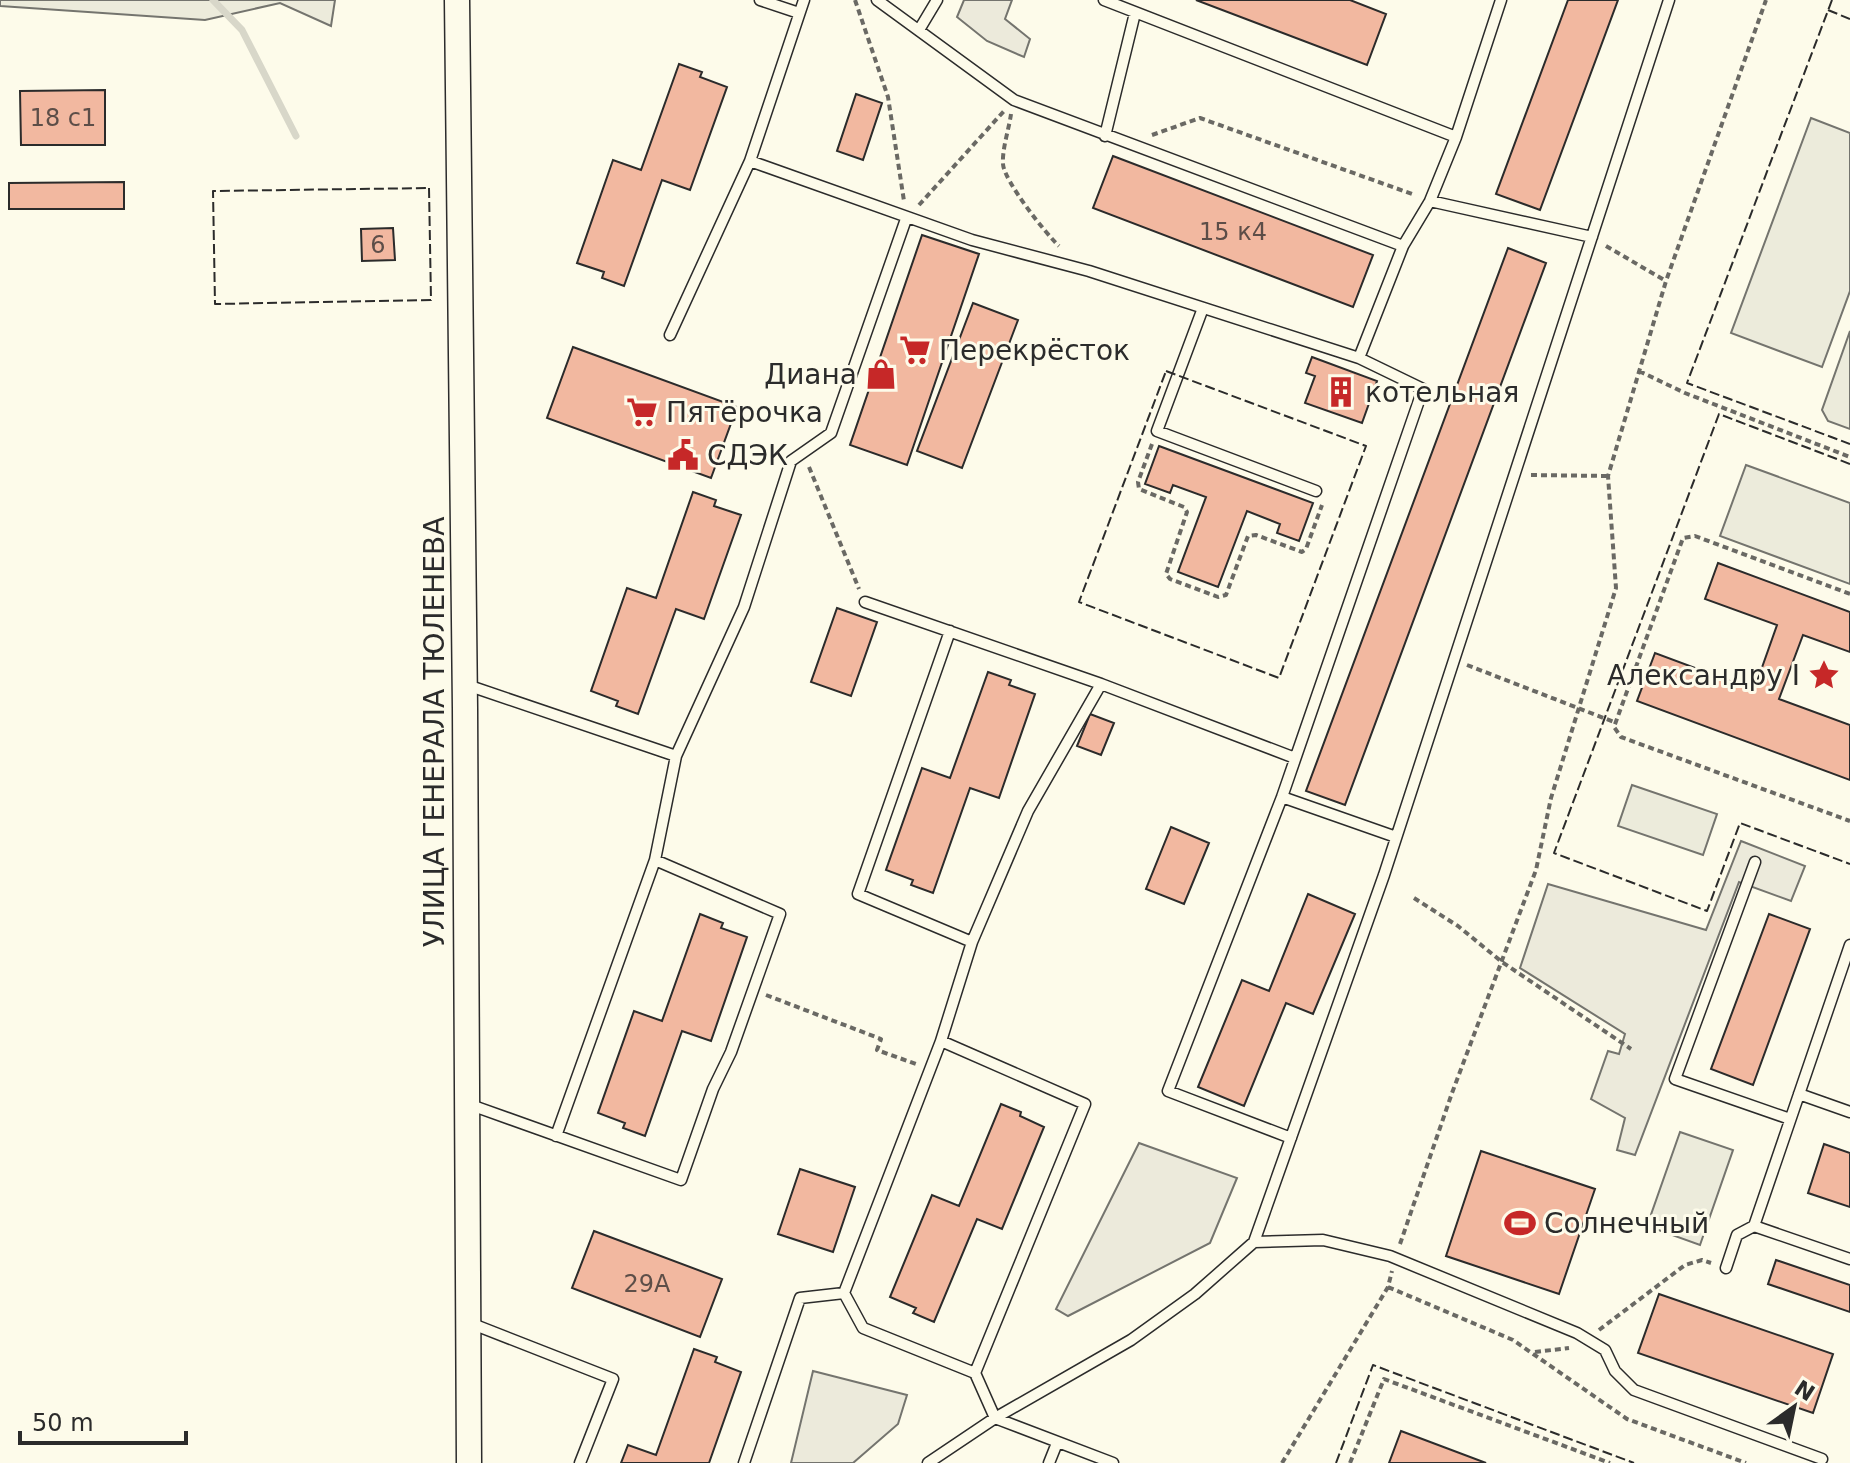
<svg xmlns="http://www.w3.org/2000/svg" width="1850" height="1463" font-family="'DejaVu Sans',sans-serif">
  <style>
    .green { fill: #ecebdb; stroke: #74746e; stroke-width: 2 }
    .parking { fill: #eceadb; stroke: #74746e; stroke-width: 2 }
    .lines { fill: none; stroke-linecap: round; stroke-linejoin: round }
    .stream { stroke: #d8d7c9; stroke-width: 7 }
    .building { fill: #f2b8a0; stroke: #2b2b2b; stroke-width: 2 }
    .service-casing { stroke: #2b2b2b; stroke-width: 13 }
    .tertiary-casing { stroke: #2b2b2b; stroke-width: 27 }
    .path { stroke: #6a6964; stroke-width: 4; stroke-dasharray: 6 4; stroke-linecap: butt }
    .service { stroke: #fdfbea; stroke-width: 10 }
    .tertiary { stroke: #fdfbea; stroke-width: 24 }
    .fence { stroke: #2b2b2b; stroke-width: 2; stroke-dasharray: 10 4; stroke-linecap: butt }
    .labels { text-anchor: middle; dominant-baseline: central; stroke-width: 6; stroke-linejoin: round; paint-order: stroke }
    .number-label { font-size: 24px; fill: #5d4e48 }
    .poi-label { font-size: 28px; fill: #2b2b2b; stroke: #fdfbea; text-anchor: start }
    .street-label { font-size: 28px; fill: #2b2b2b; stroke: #fdfbea }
  </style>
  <rect width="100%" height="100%" fill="#fdfbea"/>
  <path class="green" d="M 0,0 L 335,0 L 331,26 L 280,3 L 205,20 L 0,6 Z
    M 1811,118 L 1850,133 L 1850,291 L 1822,367 L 1731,333 Z
    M 1850,331 L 1850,429 L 1828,421 L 1822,410 Z
    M 1746,465 L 1850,503 L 1850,584 L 1720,536 Z
    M 1632,785 L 1717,814 L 1703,855 L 1618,826 Z
    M 1680,1132 L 1733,1150 L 1700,1245 L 1647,1226 Z"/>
  <path class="parking" d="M 964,0 L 1012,0 L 1005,19 L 1030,39 L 1024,57 L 987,41 L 957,17 Z
    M 1741,841 L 1805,866 L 1791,901 L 1739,882 L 1635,1155 L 1617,1150 L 1625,1118 L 1591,1099 L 1608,1051 L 1619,1054 L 1625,1034 L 1520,968 L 1548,884 L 1706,930 Z
    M 1139,1143 L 1237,1178 L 1210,1243 L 1068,1316 L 1056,1309 Z
    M 813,1371 L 907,1395 L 898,1424 L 853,1463 L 791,1463 Z"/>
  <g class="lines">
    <path class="stream" d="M 213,0 L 242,30 L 296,136"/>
  </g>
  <path class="building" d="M 1196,0 L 1350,0 L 1386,14 L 1367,65 Z
    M 1568,0 L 1618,0 L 1540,210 L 1496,194 Z
    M 679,64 L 702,72 L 700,77 L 727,87 L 690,190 L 662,180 L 624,286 L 602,278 L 604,272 L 577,263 L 613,160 L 641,170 Z
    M 105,90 L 105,145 L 21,145 L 20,91 Z
    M 856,94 L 882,103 L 863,160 L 837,151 Z
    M 1113,156 L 1373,255 L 1353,307 L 1093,208 Z
    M 124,182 L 124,209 L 9,209 L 9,183 Z
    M 393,228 L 395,260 L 362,261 L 361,229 Z
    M 922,235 L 979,254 L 907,465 L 850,445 Z
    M 1508,248 L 1546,263 L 1345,805 L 1306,791 Z
    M 973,303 L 1018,320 L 962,468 L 917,451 Z
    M 573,347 L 737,407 L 711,478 L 547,418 Z
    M 1312,357 L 1377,381 L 1362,423 L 1305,403 L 1315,376 L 1306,373 Z
    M 1159,446 L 1313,503 L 1299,541 L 1277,533 L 1280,524 L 1247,511 L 1218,587 L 1178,572 L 1206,497 L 1173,485 L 1170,493 L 1145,484 Z
    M 693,492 L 716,500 L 714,506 L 741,515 L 704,619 L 676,609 L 638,714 L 616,706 L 618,701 L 591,691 L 627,588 L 656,598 Z
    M 1718,563 L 1850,612 L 1850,652 L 1803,635 L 1779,699 L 1850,725 L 1850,780 L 1637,701 L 1655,653 L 1754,690 L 1777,625 L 1705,599 Z
    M 837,608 L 877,622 L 851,696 L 811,682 Z
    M 988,672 L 1011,680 L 1009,685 L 1035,694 L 999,798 L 970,788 L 933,893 L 911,885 L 913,880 L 886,870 L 922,768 L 950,778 Z
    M 1090,714 L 1114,723 L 1101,755 L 1077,746 Z
    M 1171,827 L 1209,843 L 1184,904 L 1146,889 Z
    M 1308,894 L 1355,914 L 1313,1014 L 1286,1003 L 1244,1106 L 1198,1087 L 1242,980 L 1269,991 Z
    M 700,914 L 723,923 L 721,928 L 747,937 L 711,1041 L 682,1031 L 645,1136 L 623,1128 L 625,1123 L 598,1113 L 634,1011 L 662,1021 Z
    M 1769,914 L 1810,929 L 1753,1085 L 1711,1069 Z
    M 1001,1104 L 1021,1112 L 1020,1116 L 1044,1127 L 1002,1229 L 977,1219 L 934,1322 L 913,1313 L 916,1308 L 890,1297 L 932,1195 L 959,1206 Z
    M 1824,1144 L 1850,1153 L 1850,1207 L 1808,1193 Z
    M 1481,1151 L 1595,1189 L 1559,1294 L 1446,1256 Z
    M 800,1169 L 855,1187 L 833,1252 L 778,1234 Z
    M 594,1231 L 722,1279 L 700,1337 L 572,1288 Z
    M 1776,1260 L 1850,1285 L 1850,1312 L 1768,1284 Z
    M 1659,1294 L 1833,1354 L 1813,1413 L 1638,1353 Z
    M 694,1349 L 717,1357 L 715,1362 L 741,1372 L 709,1463 L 621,1463 L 628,1445 L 656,1455 Z
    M 1401,1431 L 1486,1463 L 1389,1463 Z"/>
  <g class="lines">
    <defs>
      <path id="service" d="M 760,0 L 799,13
        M 877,0 L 1014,100 L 1403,246
        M 1104,0 L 1456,137 L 1501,0
        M 919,30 L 937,0
        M 1105,136 L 1135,13
        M 750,161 L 972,240 L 1089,271 L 1359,358 L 1423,389 L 1282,797 L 1168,1091 L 1291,1138
        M 1430,201 L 1592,237
        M 1203,308 L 1157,431 L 1316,491
        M 670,335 L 750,161 L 804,0
        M 1359,358 L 1403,246 L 1430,201 L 1456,137
        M 865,602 L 1101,684 L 1295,758
        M 950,631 L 858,894 L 972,942
        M 467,685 L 676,756 L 655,860 L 556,1136
        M 676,756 L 744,607 L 791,461 L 831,433 L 906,219
        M 1282,797 L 1396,837
        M 1755,862 L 1675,1079 L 1790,1119
        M 1850,945 L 1754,1226 L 1850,1259
        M 941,1041 L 972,942 L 1028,811 L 1101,684
        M 1799,1094 L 1850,1112
        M 468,1104 L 681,1180 L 713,1089 L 731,1052 L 780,914 L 655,860
        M 1254,1242 L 1323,1240 L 1390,1256 L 1577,1333 L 1605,1350 L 1615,1371 L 1634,1390 L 1822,1459
        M 1726,1268 L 1737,1235 L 1754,1226
        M 844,1293 L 941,1041 L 1085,1104 L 975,1373
        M 470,1323 L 613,1379 L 580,1463
        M 744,1463 L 800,1298 L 844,1293 L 863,1328 L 975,1373 L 995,1418 L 1113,1463
        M 928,1463 L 995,1418 L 1131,1340 L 1195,1294 L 1254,1242 L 1384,875 L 1669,0
        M 1049,1463 L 1057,1443"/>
      <path id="tertiary" d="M 457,0 L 465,708 L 469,1463"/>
    </defs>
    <use href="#service" class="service-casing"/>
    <use href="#tertiary" class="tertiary-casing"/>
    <path class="path" d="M 855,0 L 888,97 L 904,201
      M 1011,114 C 1009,129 1002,149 1003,164 C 1004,181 1046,234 1059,246
      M 1152,135 L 1200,118 L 1415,195
      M 919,205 L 1004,111
      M 1606,246 L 1666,281
      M 1639,371 L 1685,393 L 1850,457
      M 1152,444 L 1138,482 L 1139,489 L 1184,507 L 1187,512 L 1166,574 L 1170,579 L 1218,597 L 1226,595 L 1248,536 L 1256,535 L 1302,552 L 1306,549 L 1322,505
      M 809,467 L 859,589
      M 1531,475 L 1608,476
      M 1850,594 L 1695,536 L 1683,538 L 1614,727 L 1621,737 L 1850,821
      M 1467,665 L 1614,722
      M 1414,898 L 1458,926 L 1502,962 L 1631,1049
      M 766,995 L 881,1039 L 877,1050 L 916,1064
      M 1400,1244 L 1452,1093 L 1536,870 L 1551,798 L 1616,588 L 1608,476 L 1666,281 L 1766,0
      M 1388,1287 L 1513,1340 L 1627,1419 L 1746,1463
      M 1599,1330 L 1685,1265 L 1702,1260 L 1711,1263
      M 1535,1352 L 1569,1348
      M 1282,1463 L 1388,1287 L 1392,1271
      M 1350,1463 L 1384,1379 L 1610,1463"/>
    <use href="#service" class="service"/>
    <use href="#tertiary" class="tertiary"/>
    <path class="fence" d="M 1832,0 L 1687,383 L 1850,444
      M 1828,10 L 1850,19
      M 429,188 L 431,300 L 215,304 L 213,191 Z
      M 1166,371 L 1366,446 L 1279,678 L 1079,602 Z
      M 1850,464 L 1719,414 L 1554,853 L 1707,911 L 1740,823 L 1850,864
      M 1336,1463 L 1373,1365 L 1634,1463"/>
  </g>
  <defs>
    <symbol id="supermarket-bare" viewBox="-9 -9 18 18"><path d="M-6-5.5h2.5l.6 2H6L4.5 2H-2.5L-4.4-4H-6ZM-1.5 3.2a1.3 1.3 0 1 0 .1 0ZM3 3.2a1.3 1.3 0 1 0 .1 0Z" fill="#c62828" stroke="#fdfbea" stroke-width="2.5" paint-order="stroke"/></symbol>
    <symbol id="shop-bare" viewBox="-9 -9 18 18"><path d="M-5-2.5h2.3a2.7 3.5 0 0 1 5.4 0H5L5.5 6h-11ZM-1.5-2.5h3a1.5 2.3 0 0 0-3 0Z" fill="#c62828" stroke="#fdfbea" stroke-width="2.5" paint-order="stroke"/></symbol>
    <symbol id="building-bare" viewBox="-9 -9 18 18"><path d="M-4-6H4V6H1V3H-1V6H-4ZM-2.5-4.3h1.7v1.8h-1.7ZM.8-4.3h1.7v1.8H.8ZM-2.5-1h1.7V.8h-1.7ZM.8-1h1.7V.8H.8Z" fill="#c62828" stroke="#fdfbea" stroke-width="2.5" paint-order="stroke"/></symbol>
    <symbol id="civic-bare" viewBox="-9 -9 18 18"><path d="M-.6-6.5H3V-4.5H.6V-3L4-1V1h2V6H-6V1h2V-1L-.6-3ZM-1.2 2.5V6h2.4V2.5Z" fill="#c62828" stroke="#fdfbea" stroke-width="2.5" paint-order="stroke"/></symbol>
    <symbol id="sight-bare" viewBox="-9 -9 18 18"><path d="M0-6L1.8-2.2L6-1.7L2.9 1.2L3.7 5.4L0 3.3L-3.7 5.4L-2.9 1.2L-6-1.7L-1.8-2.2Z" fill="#c62828" stroke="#fdfbea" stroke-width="2.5" paint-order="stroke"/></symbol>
    <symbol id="stadium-bare" viewBox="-9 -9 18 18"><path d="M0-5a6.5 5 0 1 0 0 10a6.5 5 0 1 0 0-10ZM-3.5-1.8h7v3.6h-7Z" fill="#c62828" stroke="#fdfbea" stroke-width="2.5" paint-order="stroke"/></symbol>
  </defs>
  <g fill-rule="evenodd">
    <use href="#supermarket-bare" x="893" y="328" width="44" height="44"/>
    <use href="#shop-bare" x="859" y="352" width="44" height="44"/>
    <use href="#building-bare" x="1319" y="370" width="44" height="44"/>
    <use href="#supermarket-bare" x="620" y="390" width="44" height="44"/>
    <use href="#civic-bare" x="661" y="433" width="44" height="44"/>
    <use href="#sight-bare" x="1802" y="653" width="44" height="44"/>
    <use href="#stadium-bare" x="1498" y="1201" width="44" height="44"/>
  </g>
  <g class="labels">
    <g class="number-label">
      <text x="63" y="118">18 с1</text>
      <text x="1233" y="232">15 к4</text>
      <text x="378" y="245">6</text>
      <text x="647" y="1284">29А</text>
    </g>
    <g class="poi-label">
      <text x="939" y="350">Перекрёсток</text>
      <text x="857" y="374" text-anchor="end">Диана</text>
      <text x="1365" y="392">котельная</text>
      <text x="666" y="412">Пятёрочка</text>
      <text x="707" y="455">СДЭК</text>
      <text x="1800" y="675" text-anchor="end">Александру I</text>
      <text x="1544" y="1223">Солнечный</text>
    </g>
    <g class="street-label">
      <text transform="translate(434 732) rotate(-90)">УЛИЦА ГЕНЕРАЛА ТЮЛЕНЕВА</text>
    </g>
  </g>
  <g transform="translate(1794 1407) rotate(33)" stroke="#fdfbea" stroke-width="6" paint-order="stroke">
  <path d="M0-6L14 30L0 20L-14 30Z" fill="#2b2b2b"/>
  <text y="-12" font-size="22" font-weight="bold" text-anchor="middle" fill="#2b2b2b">N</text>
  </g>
  <path d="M20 1431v12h166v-12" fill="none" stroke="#2b2b2b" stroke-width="4"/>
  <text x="32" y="1431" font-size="24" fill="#2b2b2b" stroke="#fdfbea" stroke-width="6" paint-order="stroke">50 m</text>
</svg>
